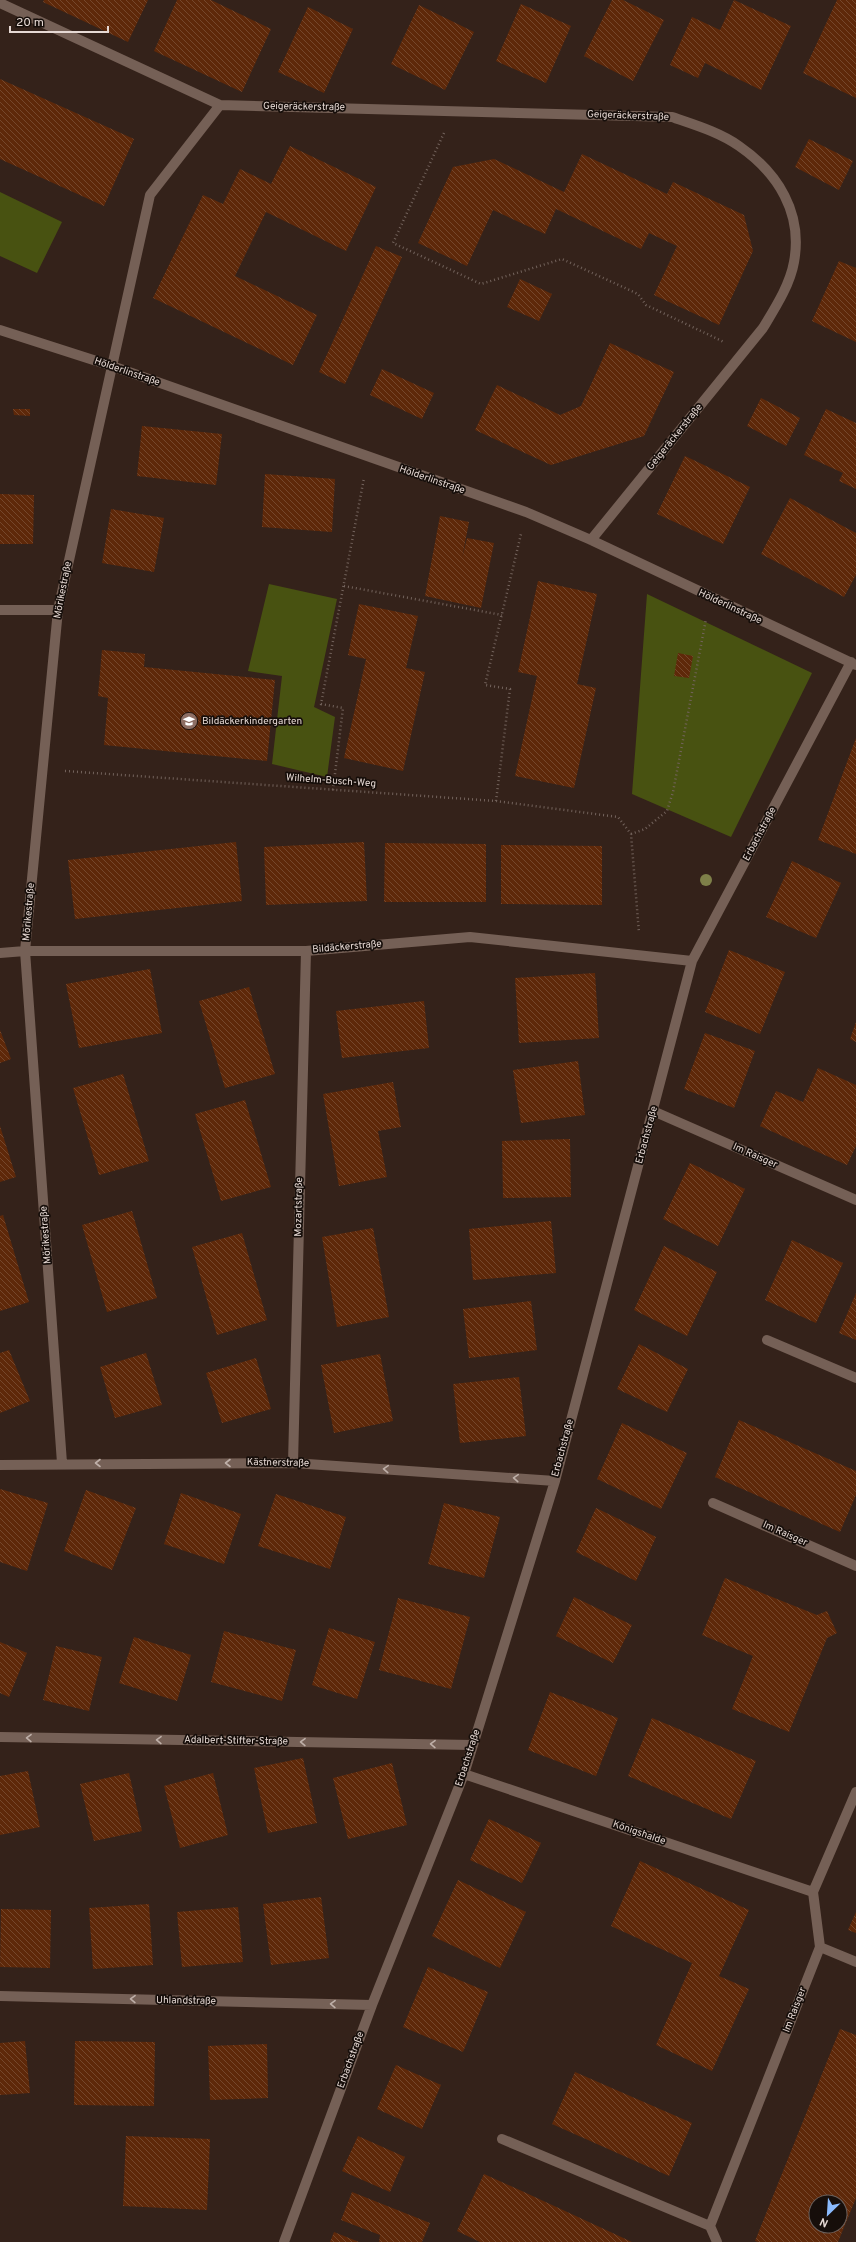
<svg xmlns="http://www.w3.org/2000/svg" width="856" height="2242" font-family="Overpass,sans-serif">
  <style>
    .park { fill: #485211 }
    .building { fill: url(#building-back-hatch); fill-rule: evenodd }
    .lines { fill: none; stroke-linecap: round; stroke-linejoin: round }
    .path { stroke: #73635c; stroke-width: 2.5; stroke-dasharray: 1 3; stroke-linecap: butt }
    .street { stroke: #756056; stroke-width: 10 }
    .tree { fill: #7e8049 }
    .oneway { stroke: #beafa8 }
    .labels { text-anchor: middle; dominant-baseline: central; stroke-width: 3.5; stroke-linejoin: round; paint-order: stroke }
    .street-label { font-size: 10px; fill: #e6d9d4; stroke: #160e0a }
    .poi-label { font-size: 10px; fill: #e6d9d4; stroke: #160e0a; text-anchor: start }
  </style>
  <defs>
    <pattern id="building-back-hatch" width="6" height="6" patternUnits="userSpaceOnUse"><rect width="6" height="6" fill="#5e2809"/><path d="M-1 5l2 2M0 0l6 6M5-1l2 2" fill="none" stroke="#75472c"/></pattern>
  </defs>
  <rect width="100%" height="100%" fill="#34221a"/>
  <path class="park" d="M 0,192 L 62,222 L 37,273 L 0,256 Z
    M 269,584 L 337,599 L 314,707 L 335,717 L 327,777 L 272,764 L 282,676 L 248,671 Z
    M 647,594 L 812,673 L 731,837 L 632,794 Z"/>
  <path class="building" d="M 44,0 L 148,0 L 128,42 L 43,2 Z
    M 177,0 L 211,0 L 271,29 L 242,92 L 154,51 Z
    M 612,0 L 623,0 L 664,20 L 633,81 L 584,56 Z
    M 734,0 L 791,26 L 761,90 L 705,63 L 698,78 L 670,65 L 692,17 L 720,30 Z
    M 837,0 L 856,0 L 856,98 L 803,73 Z
    M 521,4 L 571,26 L 546,83 L 496,61 Z
    M 419,5 L 474,32 L 445,90 L 391,64 Z
    M 308,7 L 353,29 L 324,93 L 278,72 Z
    M 0,79 L 134,139 L 104,206 L 0,159 Z
    M 809,139 L 853,161 L 839,190 L 795,167 Z
    M 290,146 L 376,187 L 346,251 L 266,212 L 235,276 L 317,315 L 293,365 L 153,298 L 203,195 L 223,204 L 240,169 L 271,184 Z
    M 582,154 L 667,194 L 673,182 L 744,215 L 753,251 L 719,325 L 654,295 L 677,246 L 649,233 L 641,249 L 556,209 L 545,234 L 493,210 L 467,266 L 418,243 L 453,167 L 494,159 L 564,192 Z
    M 376,246 L 402,257 L 345,384 L 319,372 Z
    M 839,261 L 856,268 L 856,342 L 812,321 Z
    M 520,279 L 552,294 L 539,321 L 507,307 Z
    M 610,343 L 674,372 L 644,436 L 551,465 L 475,430 L 497,385 L 560,415 L 581,406 Z
    M 382,369 L 434,393 L 422,419 L 370,395 Z
    M 761,398 L 800,418 L 786,446 L 747,426 Z
    M 13,409 L 30,409 L 30,416 L 14,415 Z
    M 826,409 L 856,423 L 856,489 L 839,481 L 843,473 L 804,455 Z
    M 142,426 L 222,434 L 216,485 L 137,476 Z
    M 685,456 L 750,487 L 723,544 L 657,514 Z
    M 265,474 L 335,479 L 332,532 L 262,527 Z
    M 0,494 L 34,495 L 33,544 L 0,544 Z
    M 790,498 L 856,533 L 856,575 L 844,597 L 761,554 Z
    M 111,509 L 164,518 L 154,572 L 102,563 Z
    M 440,516 L 469,522 L 462,558 L 467,538 L 494,543 L 481,608 L 425,596 Z
    M 538,581 L 597,594 L 577,684 L 596,688 L 574,788 L 515,776 L 537,676 L 518,672 Z
    M 359,604 L 418,616 L 406,668 L 425,672 L 403,771 L 344,758 L 366,659 L 348,655 Z
    M 102,650 L 145,654 L 144,667 L 275,680 L 267,761 L 104,745 L 108,698 L 98,696 Z
    M 678,653 L 693,656 L 689,678 L 674,676 Z
    M 856,738 L 856,854 L 818,840 Z
    M 236,842 L 242,901 L 75,919 L 68,860 Z
    M 364,842 L 367,901 L 266,905 L 264,847 Z
    M 385,843 L 486,844 L 486,902 L 384,902 Z
    M 501,845 L 602,846 L 602,905 L 501,904 Z
    M 792,861 L 841,883 L 816,938 L 766,917 Z
    M 729,950 L 785,972 L 760,1034 L 705,1012 Z
    M 150,969 L 162,1033 L 79,1048 L 66,984 Z
    M 595,973 L 599,1038 L 519,1043 L 515,978 Z
    M 249,987 L 275,1074 L 225,1088 L 199,1001 Z
    M 424,1001 L 429,1048 L 342,1058 L 336,1011 Z
    M 856,1022 L 856,1042 L 850,1039 Z
    M 0,1030 L 11,1059 L 0,1063 Z
    M 705,1033 L 755,1051 L 734,1108 L 684,1089 Z
    M 578,1061 L 585,1115 L 521,1123 L 513,1070 Z
    M 818,1068 L 856,1085 L 856,1146 L 847,1165 L 760,1126 L 776,1091 L 803,1102 Z
    M 123,1074 L 149,1161 L 99,1175 L 73,1088 Z
    M 393,1082 L 401,1127 L 378,1131 L 387,1177 L 339,1186 L 323,1094 Z
    M 245,1100 L 271,1187 L 221,1201 L 195,1114 Z
    M 0,1126 L 16,1177 L 0,1182 Z
    M 570,1139 L 571,1197 L 503,1198 L 502,1141 Z
    M 690,1163 L 745,1189 L 718,1246 L 663,1219 Z
    M 132,1211 L 157,1298 L 107,1312 L 82,1225 Z
    M 3,1215 L 29,1302 L 0,1311 L 0,1216 Z
    M 551,1221 L 556,1273 L 473,1280 L 469,1229 Z
    M 373,1228 L 389,1317 L 337,1327 L 322,1237 Z
    M 242,1233 L 267,1320 L 217,1335 L 192,1247 Z
    M 792,1240 L 843,1263 L 816,1323 L 765,1300 Z
    M 664,1246 L 717,1272 L 687,1336 L 634,1310 Z
    M 856,1293 L 856,1340 L 839,1333 Z
    M 531,1301 L 537,1350 L 469,1358 L 463,1309 Z
    M 639,1344 L 688,1369 L 667,1412 L 617,1389 Z
    M 9,1350 L 30,1401 L 0,1413 L 0,1353 Z
    M 146,1353 L 162,1405 L 115,1418 L 100,1367 Z
    M 380,1354 L 393,1421 L 334,1433 L 321,1365 Z
    M 256,1358 L 271,1409 L 222,1423 L 206,1373 Z
    M 519,1377 L 526,1436 L 460,1443 L 453,1384 Z
    M 739,1420 L 856,1471 L 856,1495 L 840,1532 L 715,1477 Z
    M 622,1423 L 687,1453 L 661,1509 L 597,1479 Z
    M 0,1489 L 48,1503 L 27,1571 L 0,1562 Z
    M 86,1490 L 136,1508 L 112,1570 L 64,1551 Z
    M 181,1493 L 241,1514 L 224,1564 L 164,1544 Z
    M 276,1494 L 346,1517 L 330,1569 L 258,1546 Z
    M 444,1503 L 500,1517 L 484,1578 L 428,1564 Z
    M 596,1508 L 656,1537 L 636,1581 L 576,1552 Z
    M 725,1578 L 817,1615 L 827,1611 L 837,1633 L 827,1638 L 789,1732 L 732,1709 L 753,1656 L 702,1635 Z
    M 574,1597 L 632,1625 L 613,1663 L 556,1636 Z
    M 398,1598 L 470,1617 L 451,1689 L 379,1670 Z
    M 329,1628 L 375,1642 L 357,1699 L 312,1685 Z
    M 224,1631 L 296,1650 L 282,1701 L 211,1682 Z
    M 134,1637 L 191,1655 L 177,1701 L 119,1683 Z
    M 0,1642 L 27,1653 L 9,1697 L 0,1693 Z
    M 56,1646 L 102,1657 L 89,1711 L 43,1700 Z
    M 550,1692 L 618,1718 L 596,1776 L 528,1750 Z
    M 652,1718 L 756,1761 L 731,1819 L 628,1776 Z
    M 303,1758 L 317,1823 L 268,1833 L 254,1768 Z
    M 392,1763 L 407,1825 L 348,1839 L 333,1778 Z
    M 28,1771 L 40,1827 L 0,1835 L 0,1776 Z
    M 129,1773 L 142,1831 L 94,1841 L 80,1784 Z
    M 213,1773 L 228,1835 L 180,1848 L 164,1786 Z
    M 489,1819 L 541,1843 L 522,1883 L 470,1860 Z
    M 640,1861 L 749,1910 L 719,1976 L 749,1989 L 712,2071 L 656,2045 L 692,1963 L 611,1926 Z
    M 458,1880 L 526,1912 L 500,1968 L 432,1936 Z
    M 321,1897 L 329,1958 L 271,1965 L 263,1904 Z
    M 149,1904 L 153,1965 L 93,1969 L 89,1908 Z
    M 238,1907 L 243,1962 L 182,1967 L 177,1912 Z
    M 1,1909 L 51,1910 L 50,1968 L 0,1967 Z
    M 856,1912 L 856,1933 L 848,1930 Z
    M 428,1967 L 488,1992 L 463,2052 L 403,2027 Z
    M 840,2029 L 856,2035 L 856,2198 L 838,2242 L 758,2242 L 755,2241 ZM 816,2202 L 840,2202 L 840,2226 L 816,2226 Z
    M 25,2041 L 30,2093 L 0,2095 L 0,2043 Z
    M 75,2041 L 155,2042 L 154,2106 L 74,2105 Z
    M 267,2044 L 268,2098 L 210,2100 L 208,2046 Z
    M 396,2065 L 441,2085 L 422,2129 L 377,2109 Z
    M 575,2072 L 692,2123 L 669,2176 L 552,2124 Z
    M 126,2136 L 210,2139 L 207,2210 L 123,2206 Z
    M 358,2136 L 405,2157 L 390,2192 L 342,2171 Z
    M 484,2174 L 524,2192 L 632,2242 L 480,2242 L 457,2231 Z
    M 352,2192 L 430,2223 L 422,2242 L 379,2242 L 380,2235 L 341,2220 Z
    M 334,2232 L 359,2242 L 330,2242 Z"/>
  <g class="lines">
    <path class="path" d="M 444,133 L 393,243 L 481,284 L 562,259 L 638,294 L 646,305 L 724,342
      M 344,586 L 502,615
      M 65,771 L 496,801 L 618,817 L 631,834 L 639,933
      M 333,790 L 343,708 L 321,704 L 364,478
      M 496,801 L 510,689 L 485,685 L 521,534
      M 631,834 L 645,829 L 667,811 L 673,792 L 706,619"/>
    <path class="street" d="M 0,3 L 220,105
      M 0,330 L 112,366 L 526,512 L 591,540 L 856,665
      M 0,610 L 58,610
      M 0,953 L 25,951 L 306,951 L 470,937 L 692,961
      M 653,1111 L 856,1200
      M 767,1340 L 856,1378
      M 62,1463 L 25,951 L 58,610 L 150,195 L 220,105 L 672,117 C 695,125 719,132 739,146 C 778,173 803,213 794,262 C 790,285 775,308 763,328 L 591,540
      M 293,1463 L 306,951
      M 0,1465 L 293,1463 L 555,1481
      M 713,1503 L 856,1566
      M 0,1737 L 472,1745
      M 464,1774 L 813,1892
      M 820,1947 L 856,1962
      M 0,1996 L 372,2005
      M 502,2139 L 710,2226
      M 284,2242 L 372,2005 L 464,1774 L 555,1481 L 692,961 L 851,662
      M 717,2242 L 710,2226 L 820,1947 L 813,1892 L 856,1792"/>
  </g>
  <circle class="tree" cx="706" cy="880" r="6"/>
  <defs><path id="oneway-chevron" d="M-2-3.5L2.5 0L-2 3.5" fill="none" stroke-width="1.6" stroke-linecap="round" stroke-linejoin="round"/></defs>
  <g class="oneway">
    <use href="#oneway-chevron" transform="translate(98 1463) rotate(180)"/>
    <use href="#oneway-chevron" transform="translate(228 1463) rotate(180)"/>
    <use href="#oneway-chevron" transform="translate(386 1469) rotate(-176)"/>
    <use href="#oneway-chevron" transform="translate(516 1478) rotate(-176)"/>
    <use href="#oneway-chevron" transform="translate(29 1738) rotate(-179)"/>
    <use href="#oneway-chevron" transform="translate(159 1740) rotate(-179)"/>
    <use href="#oneway-chevron" transform="translate(303 1742) rotate(-179)"/>
    <use href="#oneway-chevron" transform="translate(433 1744) rotate(-179)"/>
    <use href="#oneway-chevron" transform="translate(133 1999) rotate(-179)"/>
    <use href="#oneway-chevron" transform="translate(333 2004) rotate(-179)"/>
  </g>
  <defs>
    <symbol id="school-disc" viewBox="-11 -11 22 22"><circle r="9.5" fill="#8d6e63" stroke="#160e0a"/><path d="M0-5L7-2L0 1L-7-2ZM-4 1L0 2.5L4 1V4Q0 6-4 4Z" fill="#fff"/></symbol>
  </defs>
  <g fill-rule="evenodd">
    <use href="#school-disc" x="179" y="711" width="20" height="20"/>
  </g>
  <g class="labels">
    <g class="street-label">
      <text transform="translate(304 107) rotate(1)">Geigeräckerstraße</text>
      <text transform="translate(628 116) rotate(2)">Geigeräckerstraße</text>
      <text transform="translate(127 372) rotate(19)">Hölderlinstraße</text>
      <text transform="translate(675 437) rotate(-51)">Geigeräckerstraße</text>
      <text transform="translate(432 480) rotate(19)">Hölderlinstraße</text>
      <text transform="translate(63 590) rotate(-79)">Mörikestraße</text>
      <text transform="translate(730 607) rotate(25)">Hölderlinstraße</text>
      <text transform="translate(331 781) rotate(4)">Wilhelm-Busch-Weg</text>
      <text transform="translate(760 834) rotate(-62)">Erbachstraße</text>
      <text transform="translate(29 912) rotate(-85)">Mörikestraße</text>
      <text transform="translate(347 947) rotate(-5)">Bildäckerstraße</text>
      <text transform="translate(647 1135) rotate(-75)">Erbachstraße</text>
      <text transform="translate(755 1156) rotate(24)">Im Raisger</text>
      <text transform="translate(299 1207) rotate(-89)">Mozartstraße</text>
      <text transform="translate(46 1235) rotate(-94)">Mörikestraße</text>
      <text transform="translate(563 1448) rotate(-75)">Erbachstraße</text>
      <text transform="translate(278 1463) rotate(1)">Kästnerstraße</text>
      <text transform="translate(785 1534) rotate(24)">Im Raisger</text>
      <text transform="translate(236 1741) rotate(1)">Adalbert-Stifter-Straße</text>
      <text transform="translate(468 1758) rotate(-72)">Erbachstraße</text>
      <text transform="translate(639 1833) rotate(19)">Königshalde</text>
      <text transform="translate(186 2001) rotate(1)">Uhlandstraße</text>
      <text transform="translate(795 2010) rotate(-69)">Im Raisger</text>
      <text transform="translate(351 2060) rotate(-70)">Erbachstraße</text>
    </g>
    <g class="poi-label">
      <text x="202" y="721">Bildäckerkindergarten</text>
    </g>
  </g>
  <g transform="translate(828 2214) rotate(205)"><circle r="19" fill="#160e0a" stroke="#695f5b"/>
  <path d="M0-3L7 15L0 10L-7 15Z" fill="#8abafc"/>
  <text y="-6" font-size="11" font-weight="bold" text-anchor="middle" fill="#e6d9d4">N</text>
  </g>
  <path d="M10 26v6h98v-6" fill="none" stroke="#e6d9d4" stroke-width="2"/>
  <text x="16" y="26" font-size="12" fill="#e6d9d4" stroke="#160e0a" stroke-width="3" paint-order="stroke">20 m</text>
</svg>
